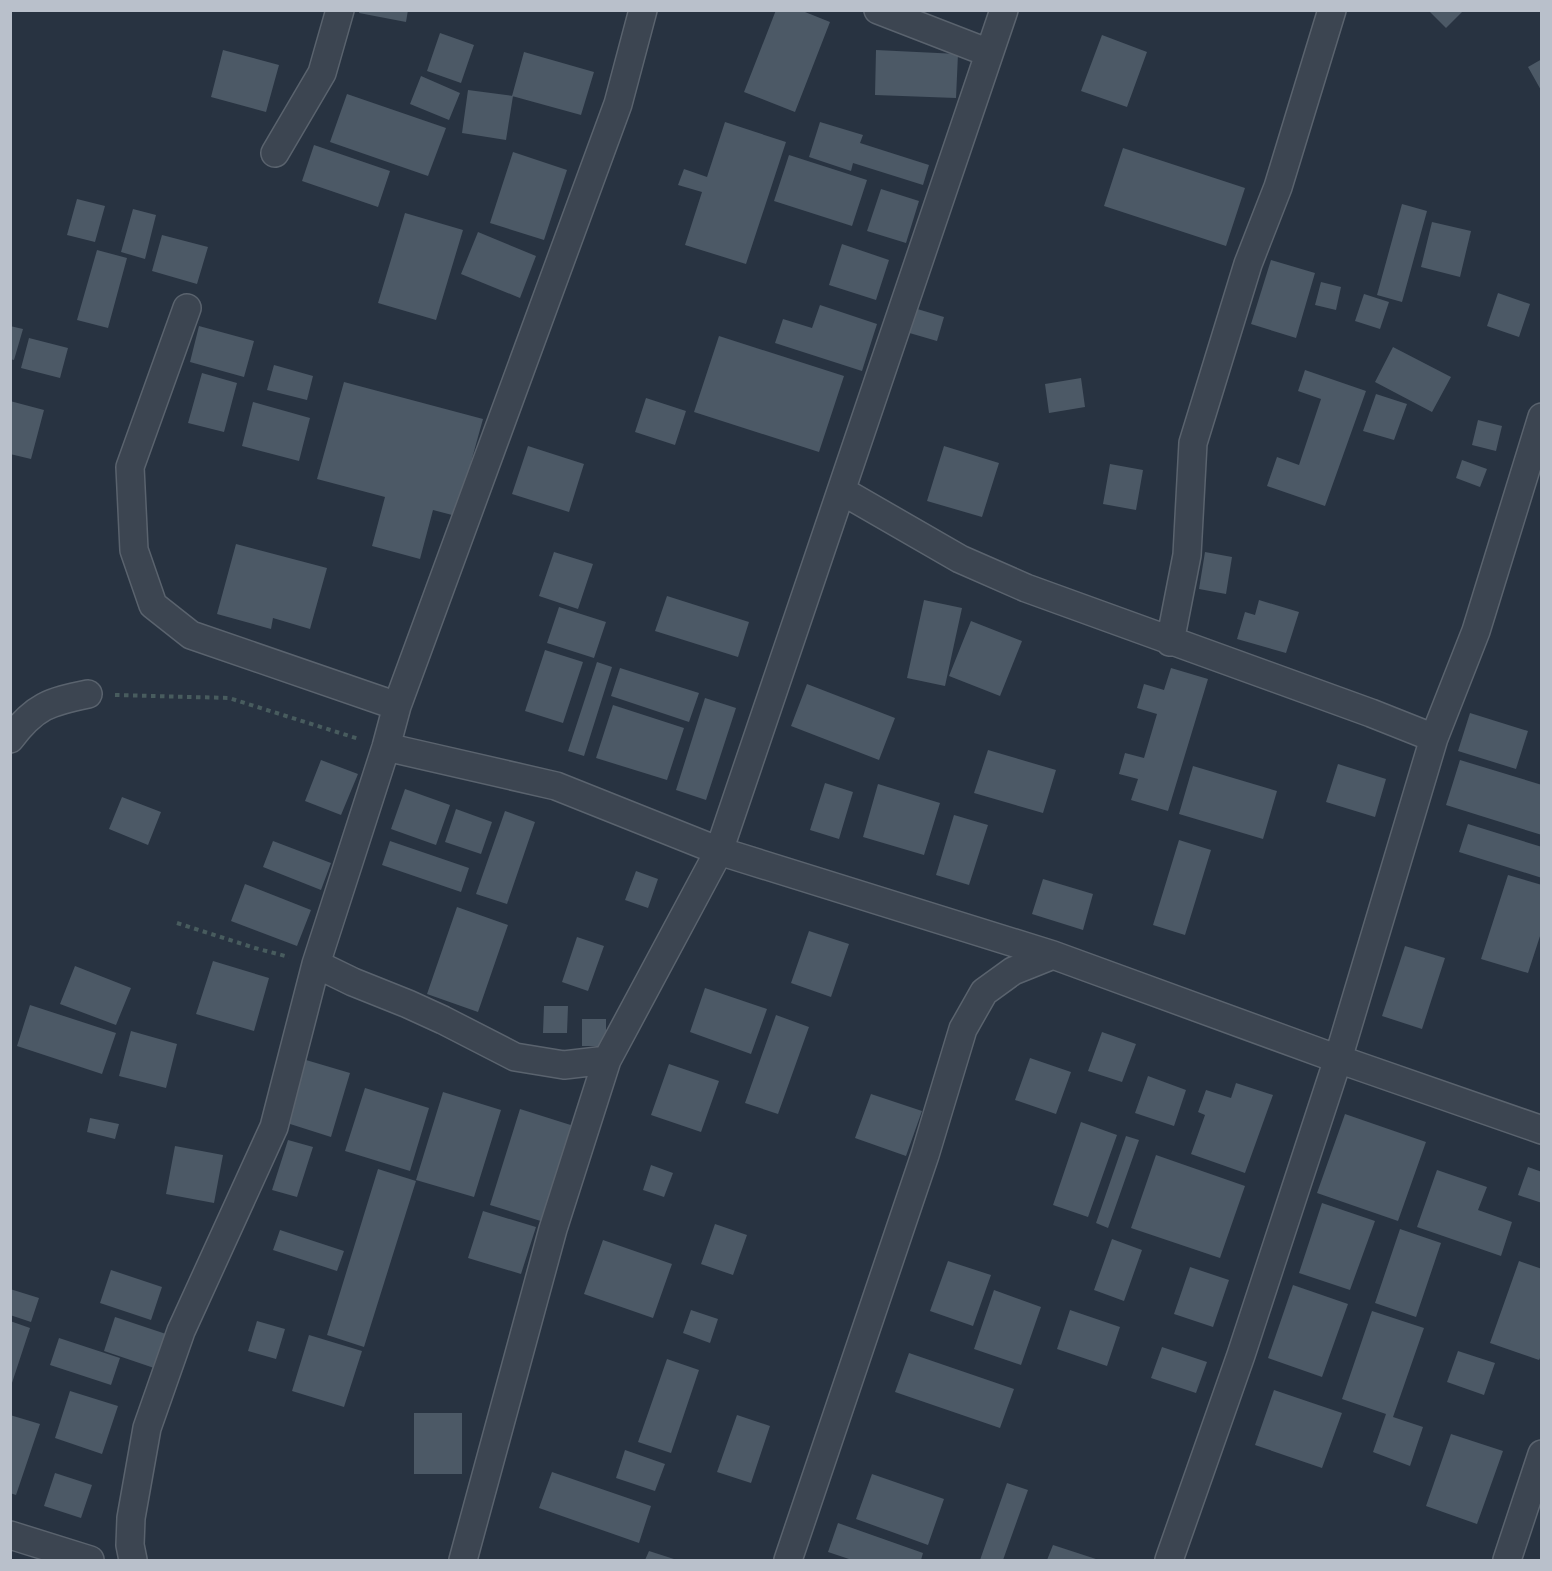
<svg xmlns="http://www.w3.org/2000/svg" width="1552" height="1571" font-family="Karla,sans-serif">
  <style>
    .building { fill: #4c5966 }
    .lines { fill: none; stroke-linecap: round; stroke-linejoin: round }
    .street-casing { stroke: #5a636e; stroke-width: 30 }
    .path { stroke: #485c5e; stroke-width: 4; stroke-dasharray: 4.5 4.5; stroke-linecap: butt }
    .street { stroke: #3c4551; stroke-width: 27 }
  </style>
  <rect width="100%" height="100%" fill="#283341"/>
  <path class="building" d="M 360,10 L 408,10 L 406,22 L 359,13 Z
    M 776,10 L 800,10 L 830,22 L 795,112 L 744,92 Z
    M 1428,10 L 1464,10 L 1446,28 Z
    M 440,33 L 474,45 L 461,83 L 427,71 Z
    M 1102,35 L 1147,52 L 1127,107 L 1081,91 Z
    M 223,50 L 279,65 L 266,112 L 211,97 Z
    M 876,50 L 958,54 L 956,98 L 875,95 Z
    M 524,52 L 594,72 L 581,115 L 512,96 Z
    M 1542,59 L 1542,92 L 1528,67 Z
    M 421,76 L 460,93 L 449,120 L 410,104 Z
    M 468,90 L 513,96 L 506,140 L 462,133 Z
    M 347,94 L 446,128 L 428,176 L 330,142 Z
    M 725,122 L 786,142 L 746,264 L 685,245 L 702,192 L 678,185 L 684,169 L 707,177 Z
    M 820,122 L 863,135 L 860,143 L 929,165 L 923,185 L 853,163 L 851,171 L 809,157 Z
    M 314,145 L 390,171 L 378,207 L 302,181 Z
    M 1123,148 L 1245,188 L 1226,246 L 1104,206 Z
    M 513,152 L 567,170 L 544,240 L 490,223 Z
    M 789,155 L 867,180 L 852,226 L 774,201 Z
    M 881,189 L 919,201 L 906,243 L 867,231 Z
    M 77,199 L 105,206 L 95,242 L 67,235 Z
    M 1402,204 L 1427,211 L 1402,302 L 1377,295 Z
    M 133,209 L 156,215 L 145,259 L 121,252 Z
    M 405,213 L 463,230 L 436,320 L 378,303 Z
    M 1432,222 L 1471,231 L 1460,277 L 1421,267 Z
    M 478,232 L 536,256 L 520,298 L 461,274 Z
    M 162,235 L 208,247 L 197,284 L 152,271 Z
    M 842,244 L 889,260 L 876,300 L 829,285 Z
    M 97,250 L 127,258 L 108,328 L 77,320 Z
    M 1271,260 L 1315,273 L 1296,338 L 1251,324 Z
    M 1321,282 L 1341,287 L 1336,310 L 1315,305 Z
    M 1498,293 L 1530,304 L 1519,337 L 1487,326 Z
    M 1364,294 L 1389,302 L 1380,329 L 1355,321 Z
    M 820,305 L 877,324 L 862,371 L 775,343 L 783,319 L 812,328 Z
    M 914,308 L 944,317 L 937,341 L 906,332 Z
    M 10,326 L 23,329 L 14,360 L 10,359 Z
    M 199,326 L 254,341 L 244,377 L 190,362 Z
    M 719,336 L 844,376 L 819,452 L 694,412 Z
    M 29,338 L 68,348 L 60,378 L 21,368 Z
    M 1393,347 L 1451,377 L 1432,412 L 1375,382 Z
    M 274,365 L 313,376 L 307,400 L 267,390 Z
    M 1305,370 L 1366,391 L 1325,506 L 1267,486 L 1277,457 L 1299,465 L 1321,399 L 1298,391 Z
    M 202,373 L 237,383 L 224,432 L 188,423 Z
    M 1081,378 L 1085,407 L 1049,413 L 1045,384 Z
    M 344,382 L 483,419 L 456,516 L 433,510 L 420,559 L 372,546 L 385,497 L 317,479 Z
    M 1376,394 L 1407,404 L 1394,440 L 1363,431 Z
    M 646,398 L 686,411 L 675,445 L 635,432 Z
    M 10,401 L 44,410 L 31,459 L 10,454 Z
    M 253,402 L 310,418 L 299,461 L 242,446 Z
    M 1478,420 L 1502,426 L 1496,451 L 1472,445 Z
    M 528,446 L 584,464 L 569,512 L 512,494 Z
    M 944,446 L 999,463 L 982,517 L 927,501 Z
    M 1462,460 L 1487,469 L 1480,487 L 1456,478 Z
    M 1110,464 L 1143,470 L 1136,510 L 1103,504 Z
    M 236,544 L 327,568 L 310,629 L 273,618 L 271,629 L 217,614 Z
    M 554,552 L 593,564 L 578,609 L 539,596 Z
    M 1205,552 L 1232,557 L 1226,594 L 1199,589 Z
    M 667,596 L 749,622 L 738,657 L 655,631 Z
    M 924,600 L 962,608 L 945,686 L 907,678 Z
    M 1259,600 L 1299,612 L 1286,653 L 1237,639 L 1245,612 L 1255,615 Z
    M 559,607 L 606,622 L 594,658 L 547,643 Z
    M 971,621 L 1022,641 L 1000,696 L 949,676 Z
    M 545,650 L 583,662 L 563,723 L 525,711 Z
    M 597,662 L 612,667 L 584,756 L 568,751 Z
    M 620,668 L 699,693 L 689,722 L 611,696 Z
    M 1171,668 L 1208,679 L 1168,811 L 1131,800 L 1138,779 L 1119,774 L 1125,753 L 1144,758 L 1157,714 L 1137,708 L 1144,684 L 1164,690 Z
    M 807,684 L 895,718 L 879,760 L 791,726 Z
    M 705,698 L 736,708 L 706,800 L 676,790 Z
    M 613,705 L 684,728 L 667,780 L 596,758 Z
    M 1470,713 L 1528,731 L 1516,769 L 1458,751 Z
    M 988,750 L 1056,770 L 1043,813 L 974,793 Z
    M 321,760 L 358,774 L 341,815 L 305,801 Z
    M 1460,760 L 1542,785 L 1542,835 L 1446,805 Z
    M 1338,764 L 1386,779 L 1375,817 L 1326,802 Z
    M 1193,766 L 1277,791 L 1263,839 L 1179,814 Z
    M 825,783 L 853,792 L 839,839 L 810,830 Z
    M 878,784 L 940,803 L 924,855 L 863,837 Z
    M 405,789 L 450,805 L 436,845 L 391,829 Z
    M 122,797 L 161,812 L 148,845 L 109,829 Z
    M 456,809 L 492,822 L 481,854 L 445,842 Z
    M 505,811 L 535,822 L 507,904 L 476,894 Z
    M 954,815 L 988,825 L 969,885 L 936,875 Z
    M 1468,824 L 1542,847 L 1542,878 L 1459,852 Z
    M 1179,840 L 1211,850 L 1185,935 L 1153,925 Z
    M 273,841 L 331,863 L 321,890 L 263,867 Z
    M 390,841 L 469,868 L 461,892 L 382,865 Z
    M 636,871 L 658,879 L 648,908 L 625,900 Z
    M 1508,875 L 1542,885 L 1542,930 L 1528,973 L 1481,959 Z
    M 1043,879 L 1093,894 L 1083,930 L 1032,914 Z
    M 245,884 L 311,910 L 297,946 L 231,921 Z
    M 457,907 L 508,925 L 478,1012 L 427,994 Z
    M 809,931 L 849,944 L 831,997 L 791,983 Z
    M 577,937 L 604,946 L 588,991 L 562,982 Z
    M 1405,946 L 1445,958 L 1422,1029 L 1382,1016 Z
    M 213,961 L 269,978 L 254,1031 L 196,1014 Z
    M 75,966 L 131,988 L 116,1025 L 60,1004 Z
    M 705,988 L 767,1009 L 751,1054 L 690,1032 Z
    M 30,1005 L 116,1033 L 102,1074 L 17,1046 Z
    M 544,1006 L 568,1006 L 567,1033 L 543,1033 Z
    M 776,1015 L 809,1027 L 778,1114 L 745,1103 Z
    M 582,1019 L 606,1019 L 606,1046 L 582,1046 Z
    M 131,1031 L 177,1044 L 166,1088 L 119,1076 Z
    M 1102,1032 L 1136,1044 L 1122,1082 L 1088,1071 Z
    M 1030,1058 L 1071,1072 L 1056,1114 L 1015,1100 Z
    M 306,1060 L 350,1073 L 331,1137 L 287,1123 Z
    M 669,1064 L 719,1081 L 701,1132 L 651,1115 Z
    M 1148,1076 L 1186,1090 L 1174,1126 L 1135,1113 Z
    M 1236,1083 L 1273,1095 L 1245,1173 L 1191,1154 L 1205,1115 L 1198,1112 L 1206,1090 L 1231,1098 Z
    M 365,1088 L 429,1108 L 410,1171 L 345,1151 Z
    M 443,1092 L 501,1110 L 474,1197 L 416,1180 Z
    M 871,1094 L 922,1111 L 906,1156 L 855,1138 Z
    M 520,1109 L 577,1127 L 547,1223 L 490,1205 Z
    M 1345,1114 L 1426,1142 L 1398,1221 L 1317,1193 Z
    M 90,1118 L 119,1124 L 115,1139 L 87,1132 Z
    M 1081,1122 L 1117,1135 L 1088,1217 L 1053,1205 Z
    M 1126,1136 L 1139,1140 L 1108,1228 L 1096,1223 Z
    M 288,1140 L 313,1147 L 297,1197 L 272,1190 Z
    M 175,1146 L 223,1155 L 214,1203 L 166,1194 Z
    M 1156,1155 L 1245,1186 L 1220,1258 L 1131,1228 Z
    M 651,1165 L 673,1173 L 664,1197 L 643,1190 Z
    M 1528,1167 L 1542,1172 L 1542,1203 L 1518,1195 Z
    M 378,1169 L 416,1181 L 364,1347 L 327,1335 Z
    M 1437,1170 L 1487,1187 L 1478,1210 L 1512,1222 L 1501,1256 L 1417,1227 Z
    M 1322,1203 L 1375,1221 L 1350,1290 L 1299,1273 Z
    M 483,1211 L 536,1227 L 521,1274 L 468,1258 Z
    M 715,1224 L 747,1235 L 733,1275 L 701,1264 Z
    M 1400,1229 L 1441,1243 L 1416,1317 L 1375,1303 Z
    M 280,1230 L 344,1251 L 337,1271 L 273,1250 Z
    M 1112,1239 L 1142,1250 L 1124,1301 L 1094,1290 Z
    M 603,1240 L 672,1264 L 653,1318 L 584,1294 Z
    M 948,1261 L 991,1275 L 973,1326 L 930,1311 Z
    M 1519,1261 L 1542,1269 L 1542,1354 L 1539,1360 L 1490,1343 Z
    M 1190,1267 L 1229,1280 L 1213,1327 L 1174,1314 Z
    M 111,1270 L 162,1287 L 151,1320 L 100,1303 Z
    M 1293,1285 L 1348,1304 L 1322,1377 L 1268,1358 Z
    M 10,1289 L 39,1298 L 31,1322 L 10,1315 Z
    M 994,1290 L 1041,1307 L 1021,1365 L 974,1349 Z
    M 691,1310 L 718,1319 L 710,1343 L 683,1333 Z
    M 1070,1310 L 1120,1327 L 1107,1366 L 1057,1349 Z
    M 1372,1311 L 1424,1328 L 1393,1417 L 1423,1427 L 1410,1466 L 1373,1452 L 1386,1414 L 1342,1399 Z
    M 115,1317 L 169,1335 L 157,1369 L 104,1351 Z
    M 10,1321 L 30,1328 L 11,1386 L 10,1386 Z
    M 257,1321 L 285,1329 L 276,1359 L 248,1351 Z
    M 309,1335 L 362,1351 L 344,1407 L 292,1391 Z
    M 59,1338 L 120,1358 L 111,1385 L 50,1365 Z
    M 1162,1347 L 1207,1362 L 1196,1393 L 1151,1378 Z
    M 1458,1351 L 1495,1363 L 1484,1395 L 1447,1382 Z
    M 909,1353 L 1014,1389 L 1000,1428 L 895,1392 Z
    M 667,1359 L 699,1370 L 671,1453 L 638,1442 Z
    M 1274,1390 L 1342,1413 L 1322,1468 L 1255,1445 Z
    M 70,1391 L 118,1406 L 102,1454 L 55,1438 Z
    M 414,1413 L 462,1413 L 462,1474 L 414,1474 Z
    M 10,1415 L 40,1424 L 16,1495 L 10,1493 Z
    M 737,1415 L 770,1426 L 751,1483 L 717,1472 Z
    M 1451,1434 L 1503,1451 L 1477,1524 L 1426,1506 Z
    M 625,1450 L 665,1464 L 655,1491 L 616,1478 Z
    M 552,1472 L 651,1506 L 639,1543 L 539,1508 Z
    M 55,1473 L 92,1485 L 81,1518 L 44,1506 Z
    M 872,1474 L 944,1499 L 928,1545 L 856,1519 Z
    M 1007,1483 L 1028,1490 L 1003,1560 L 980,1560 Z
    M 838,1523 L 923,1553 L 921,1560 L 852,1560 L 828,1552 Z
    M 1053,1545 L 1099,1560 L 1047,1560 Z
    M 649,1551 L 677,1560 L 645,1560 Z"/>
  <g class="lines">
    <defs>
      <path id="street" d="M 878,10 L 989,53
        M 275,153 L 322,73 L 340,10
        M 187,308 L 130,467 L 134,550 L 153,605 L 191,635 L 397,706
        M 842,491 L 960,559 L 1026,588 L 1371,713 L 1434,738 L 1338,1059 L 1241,1355 L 1169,1560
        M 1170,642 L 1187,555 L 1193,443 L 1248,264 L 1278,187 L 1332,10
        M 1434,738 L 1476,631 L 1542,417
        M 10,739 C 35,706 49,702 88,694
        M 386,747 L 556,786 L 719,851 L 1053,955 L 1338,1059 L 1542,1130
        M 316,964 L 353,982 L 408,1004 L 443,1020 L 515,1057 L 564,1065 L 607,1060
        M 10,1535 L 90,1560
        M 133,1560 L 130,1545 L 131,1518 L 147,1428 L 181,1331 L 274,1127 L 316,964 L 386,747 L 397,706 L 618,104 L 643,10
        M 463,1560 L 553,1229 L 607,1060 L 719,851 L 1004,10
        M 788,1560 L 925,1155 L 963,1029 L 984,992 L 1013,971 L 1053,955
        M 1507,1560 L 1542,1454"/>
    </defs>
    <use href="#street" class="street-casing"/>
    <path class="path" d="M 115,695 L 229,698 L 359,739
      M 177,923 L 255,948 L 289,957"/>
    <use href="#street" class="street"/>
  </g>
  <rect width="1552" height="1571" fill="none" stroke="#b9c0cb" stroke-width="24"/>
</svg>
